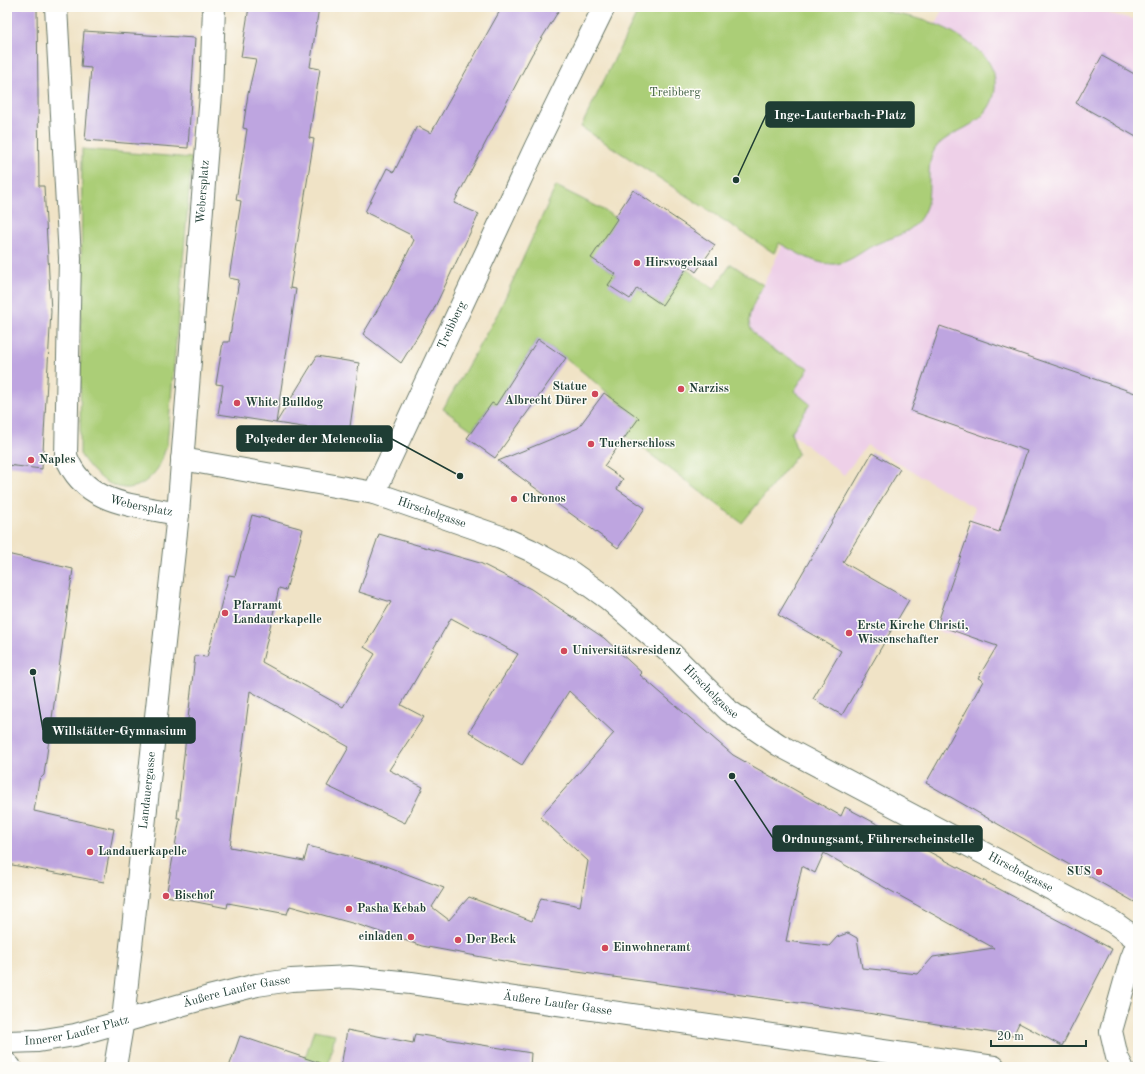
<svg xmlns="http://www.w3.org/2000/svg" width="1145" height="1074" font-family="'Old Standard TT',serif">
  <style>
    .built { fill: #eed0e8 }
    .green { fill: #abce77; stroke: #658656 }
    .building { fill: #bea5e0; fill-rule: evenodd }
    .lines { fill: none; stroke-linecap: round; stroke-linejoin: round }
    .minor-casing { stroke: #687767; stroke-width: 24 }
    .tertiary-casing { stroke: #687767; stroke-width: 24 }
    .minor { stroke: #fff; stroke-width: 22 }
    .tertiary { stroke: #fff; stroke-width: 22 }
    .poi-dot { fill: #d1495b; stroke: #fdfcf7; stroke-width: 1.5 }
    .labels { text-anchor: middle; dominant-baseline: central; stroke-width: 3; stroke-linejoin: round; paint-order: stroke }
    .park-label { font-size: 12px; fill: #426145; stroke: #fdfcf7 }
    .street-label { font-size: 12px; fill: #1f3d34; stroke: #fdfcf7 }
    .poi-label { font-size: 12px; font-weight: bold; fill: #1f3d34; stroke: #fdfcf7; text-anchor: start }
    .leader { fill: none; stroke: #1f3d34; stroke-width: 1.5 }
    .callout-dot { fill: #1f3d34; stroke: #fdfcf7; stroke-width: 1.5 }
    .callout { fill: #1f3d34; stroke: #1f3d34; stroke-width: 1.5 }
    .callout-label { font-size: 13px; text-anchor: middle; font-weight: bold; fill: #fff }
  </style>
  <rect width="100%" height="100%" fill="#fdfcf7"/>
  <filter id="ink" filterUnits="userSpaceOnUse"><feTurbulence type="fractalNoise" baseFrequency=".025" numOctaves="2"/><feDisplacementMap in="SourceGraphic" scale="8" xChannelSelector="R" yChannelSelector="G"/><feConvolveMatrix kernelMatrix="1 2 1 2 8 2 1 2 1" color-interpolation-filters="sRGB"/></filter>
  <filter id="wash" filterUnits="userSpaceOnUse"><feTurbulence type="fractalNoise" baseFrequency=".012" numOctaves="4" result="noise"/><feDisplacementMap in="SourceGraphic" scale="16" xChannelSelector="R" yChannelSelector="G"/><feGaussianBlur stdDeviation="0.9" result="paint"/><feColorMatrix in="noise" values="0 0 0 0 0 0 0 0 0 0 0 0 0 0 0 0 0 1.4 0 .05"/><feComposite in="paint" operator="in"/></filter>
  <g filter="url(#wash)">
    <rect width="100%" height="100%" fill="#f0e3c6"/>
    <path class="built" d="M 943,7 L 1080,7 L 1138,20 L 1138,699 L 936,630 L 975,508 L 867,445 L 844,475 L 791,433 L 810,405 L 794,391 L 809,368 L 759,341 L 750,330 L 750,314 L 763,285 L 896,13 L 937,23 Z"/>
    <path class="green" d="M 640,7 C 684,7 729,7 773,7 C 805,7 838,5 869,7 C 879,8 888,12 897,14 C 933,21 952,28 980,52 C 996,66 1000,89 989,107 C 978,127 953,130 938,145 C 923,162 933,187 926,207 C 916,234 896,235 874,245 C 862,251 849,263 835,264 C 815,265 796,252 779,243 L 774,253 L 581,127 Z
      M 82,149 L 192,158 L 167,445 C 164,452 162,461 158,468 C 132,505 100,485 80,454 Z
      M 556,186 L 600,208 L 621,221 L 592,258 L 616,274 L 609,285 L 630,299 L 637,288 L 662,305 L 686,269 L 714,289 L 731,264 L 763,285 C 758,296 750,308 749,320 C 748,342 791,358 809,368 L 794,391 L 810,404 L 791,433 L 798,454 L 742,523 L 626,436 L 638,418 L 566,358 L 538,339 L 496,405 L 492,403 L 472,430 L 443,409 L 498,313 Z
      M 314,1030 L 335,1034 L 328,1067 L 302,1067 Z"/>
    <g id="blocks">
      <path class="building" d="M 7,7 L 37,7 L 39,186 L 44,186 L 51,311 L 42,469 L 7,465 Z
        M 249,7 L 319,7 L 310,67 L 320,69 L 309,138 L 314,139 L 290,288 L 296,289 L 276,423 L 218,414 L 223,385 L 216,384 L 223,342 L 229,342 L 239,280 L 229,278 L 241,201 L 236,200 L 247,129 L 243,128 L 248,94 L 256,59 L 241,57 Z
        M 502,7 L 561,7 L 532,54 L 454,203 L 479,214 L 433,311 L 401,363 L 363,334 L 390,289 L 414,240 L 410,237 L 411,235 L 365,212 L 387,168 L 394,172 L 417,126 L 431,133 Z
        M 84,31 L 195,38 L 188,148 L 85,140 L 91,68 L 81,67 Z
        M 1102,56 L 1138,76 L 1138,138 L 1076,103 Z
        M 633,190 L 715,245 L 696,272 L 688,266 L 662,305 L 637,288 L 630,299 L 608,285 L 616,274 L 591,258 L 617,219 L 615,217 Z
        M 940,326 L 1138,394 L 1138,904 L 926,783 L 983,681 L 978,678 L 997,646 L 937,625 L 972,523 L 999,532 L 1027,451 L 911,411 Z
        M 538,339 L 566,358 L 495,458 L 467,438 L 492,403 L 496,405 Z
        M 317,356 L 359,363 L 349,434 L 276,423 Z
        M 604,393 L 639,418 L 604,466 L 623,479 L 617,489 L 645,508 L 618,548 L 498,461 L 578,428 Z
        M 872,453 L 900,469 L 843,562 L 909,600 L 842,715 L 813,699 L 841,651 L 778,615 Z
        M 252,515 L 303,529 L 286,590 L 279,588 L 262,662 L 343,707 L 375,654 L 364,647 L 391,602 L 359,592 L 379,534 L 480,563 L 531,589 L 604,638 L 642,673 L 640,675 L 733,755 L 841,816 L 845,807 L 1112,949 L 1062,1046 L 1019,1023 L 1013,1036 L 842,1009 L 520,964 L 422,946 L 359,925 L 290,906 L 287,914 L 228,903 L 227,908 L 166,896 L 180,818 L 177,818 L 195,656 L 207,657 L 229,575 L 235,576 ZM 451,618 L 518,654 L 469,732 L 522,765 L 569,691 L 614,733 L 540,817 L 588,861 L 580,906 L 541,898 L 532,921 L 469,897 L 449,920 L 432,907 L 444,888 L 383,865 L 308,846 L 304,861 L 230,847 L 250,691 L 349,747 L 327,786 L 405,823 L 423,787 L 389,770 L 424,717 L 401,705 ZM 824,853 L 873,881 L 994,948 L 933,957 L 918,974 L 862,968 L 857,938 L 848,933 L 837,937 L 829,946 L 786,941 L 802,866 L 815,873 Z
        M 7,554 L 73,569 L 44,775 L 39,780 L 34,811 L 114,829 L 104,882 L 7,864 L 7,638 L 10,613 L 7,613 Z
        M 347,1030 L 413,1043 L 415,1034 L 531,1053 L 530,1067 L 341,1067 Z
        M 240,1036 L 320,1063 L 319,1067 L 229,1067 Z"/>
    </g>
  </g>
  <g filter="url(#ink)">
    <use href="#blocks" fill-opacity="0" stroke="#687767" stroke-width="1"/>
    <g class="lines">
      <defs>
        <g id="minor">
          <path id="s1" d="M 56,7 L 70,258 L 66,456 C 84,505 135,505 178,514"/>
          <path id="s2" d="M 182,459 L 374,493 L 501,537 L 530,550 L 572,573 L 607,598 L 671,653 L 729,711 L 779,745 L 1093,911 L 1113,922 L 1138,940"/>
          <path id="s3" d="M 374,493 L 536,146 L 604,7"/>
          <path id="s4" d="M 123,1020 L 178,514 L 211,94 L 214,7"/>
          <path d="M 1122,1067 L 1117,1057 L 1111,1031 L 1131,960 L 1138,942"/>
        </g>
        <g id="tertiary">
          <path id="s5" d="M 7,1042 L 38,1041 L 75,1035 L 209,997 L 257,985 L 291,980 L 350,977 L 411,983 L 994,1067"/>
          <path d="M 7,1064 L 10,1067"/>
          <path d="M 115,1067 L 123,1020"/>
        </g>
      </defs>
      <use href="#minor" class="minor-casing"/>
      <use href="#tertiary" class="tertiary-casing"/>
      <use href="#minor" class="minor"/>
      <use href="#tertiary" class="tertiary"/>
    </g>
  </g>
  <g class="poi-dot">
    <circle cx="637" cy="263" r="4"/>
    <circle cx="681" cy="389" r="4"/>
    <circle cx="595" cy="394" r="4"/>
    <circle cx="237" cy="403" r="4"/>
    <circle cx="591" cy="444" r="4"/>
    <circle cx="31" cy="460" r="4"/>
    <circle cx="514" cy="499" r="4"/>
    <circle cx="225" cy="613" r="4"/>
    <circle cx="849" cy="633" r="4"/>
    <circle cx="564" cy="651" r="4"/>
    <circle cx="90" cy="852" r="4"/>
    <circle cx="1099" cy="872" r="4"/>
    <circle cx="166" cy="896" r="4"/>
    <circle cx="349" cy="909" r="4"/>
    <circle cx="411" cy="937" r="4"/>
    <circle cx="458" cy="940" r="4"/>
    <circle cx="605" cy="948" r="4"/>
  </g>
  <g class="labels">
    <g class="park-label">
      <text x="675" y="93">Treibberg</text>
    </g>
    <g class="street-label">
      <text stroke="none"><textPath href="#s4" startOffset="832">Webersplatz</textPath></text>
      <text stroke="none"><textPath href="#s3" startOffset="185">Treibberg</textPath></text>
      <text stroke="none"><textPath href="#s1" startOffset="545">Webersplatz</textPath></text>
      <text stroke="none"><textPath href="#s2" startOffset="256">Hirschelgasse</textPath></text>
      <text stroke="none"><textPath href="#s2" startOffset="592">Hirschelgasse</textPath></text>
      <text stroke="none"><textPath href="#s4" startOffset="231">Landauergasse</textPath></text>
      <text stroke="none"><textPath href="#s2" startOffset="952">Hirschelgasse</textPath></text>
      <text stroke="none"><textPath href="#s5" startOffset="236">Äußere Laufer Gasse</textPath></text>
      <text stroke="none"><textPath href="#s5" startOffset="560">Äußere Laufer Gasse</textPath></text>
      <text stroke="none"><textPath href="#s5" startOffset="71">Innerer Laufer Platz</textPath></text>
    </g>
    <g class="poi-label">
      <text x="645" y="263">Hirsvogelsaal</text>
      <text x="587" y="387" text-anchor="end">Statue<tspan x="587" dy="14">Albrecht Dürer</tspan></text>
      <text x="689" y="389">Narziss</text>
      <text x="245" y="403">White Bulldog</text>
      <text x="599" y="444">Tucherschloss</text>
      <text x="39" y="460">Naples</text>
      <text x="522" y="499">Chronos</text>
      <text x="233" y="606">Pfarramt<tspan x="233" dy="14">Landauerkapelle</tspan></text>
      <text x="857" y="626">Erste Kirche Christi,<tspan x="857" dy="14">Wissenschafter</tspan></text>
      <text x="572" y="651">Universitätsresidenz</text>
      <text x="98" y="852">Landauerkapelle</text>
      <text x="1091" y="872" text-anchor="end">SUS</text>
      <text x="174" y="896">Bischof</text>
      <text x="357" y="909">Pasha Kebab</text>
      <text x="403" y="937" text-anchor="end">einladen</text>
      <text x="466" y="940">Der Beck</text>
      <text x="613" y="948">Einwohneramt</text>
    </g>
  </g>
  <path class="leader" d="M736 180L766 115M460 476L392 439M33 672L43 730M732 776L773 838"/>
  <g class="callout-dot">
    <circle cx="736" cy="180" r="4"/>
    <circle cx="460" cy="476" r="4"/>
    <circle cx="33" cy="672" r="4"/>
    <circle cx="732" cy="776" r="4"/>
  </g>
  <g class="callout">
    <rect x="766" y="102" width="148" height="25" rx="4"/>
    <rect x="237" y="426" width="155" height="25" rx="4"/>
    <rect x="43" y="718" width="152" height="25" rx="4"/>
    <rect x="773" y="826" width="209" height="25" rx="4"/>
  </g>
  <g class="callout-label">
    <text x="840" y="119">Inge-Lauterbach-Platz</text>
    <text x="314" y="443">Polyeder der Melencolia</text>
    <text x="119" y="735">Willstätter-Gymnasium</text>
    <text x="878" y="843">Ordnungsamt, Führerscheinstelle</text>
  </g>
  <rect width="1145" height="1074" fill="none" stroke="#fdfcf7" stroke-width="24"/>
  <path d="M991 1040v6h95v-6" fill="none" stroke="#1f3d34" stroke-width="2"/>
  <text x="997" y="1040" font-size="12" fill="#1f3d34" stroke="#fdfcf7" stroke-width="3" paint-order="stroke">20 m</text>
</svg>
